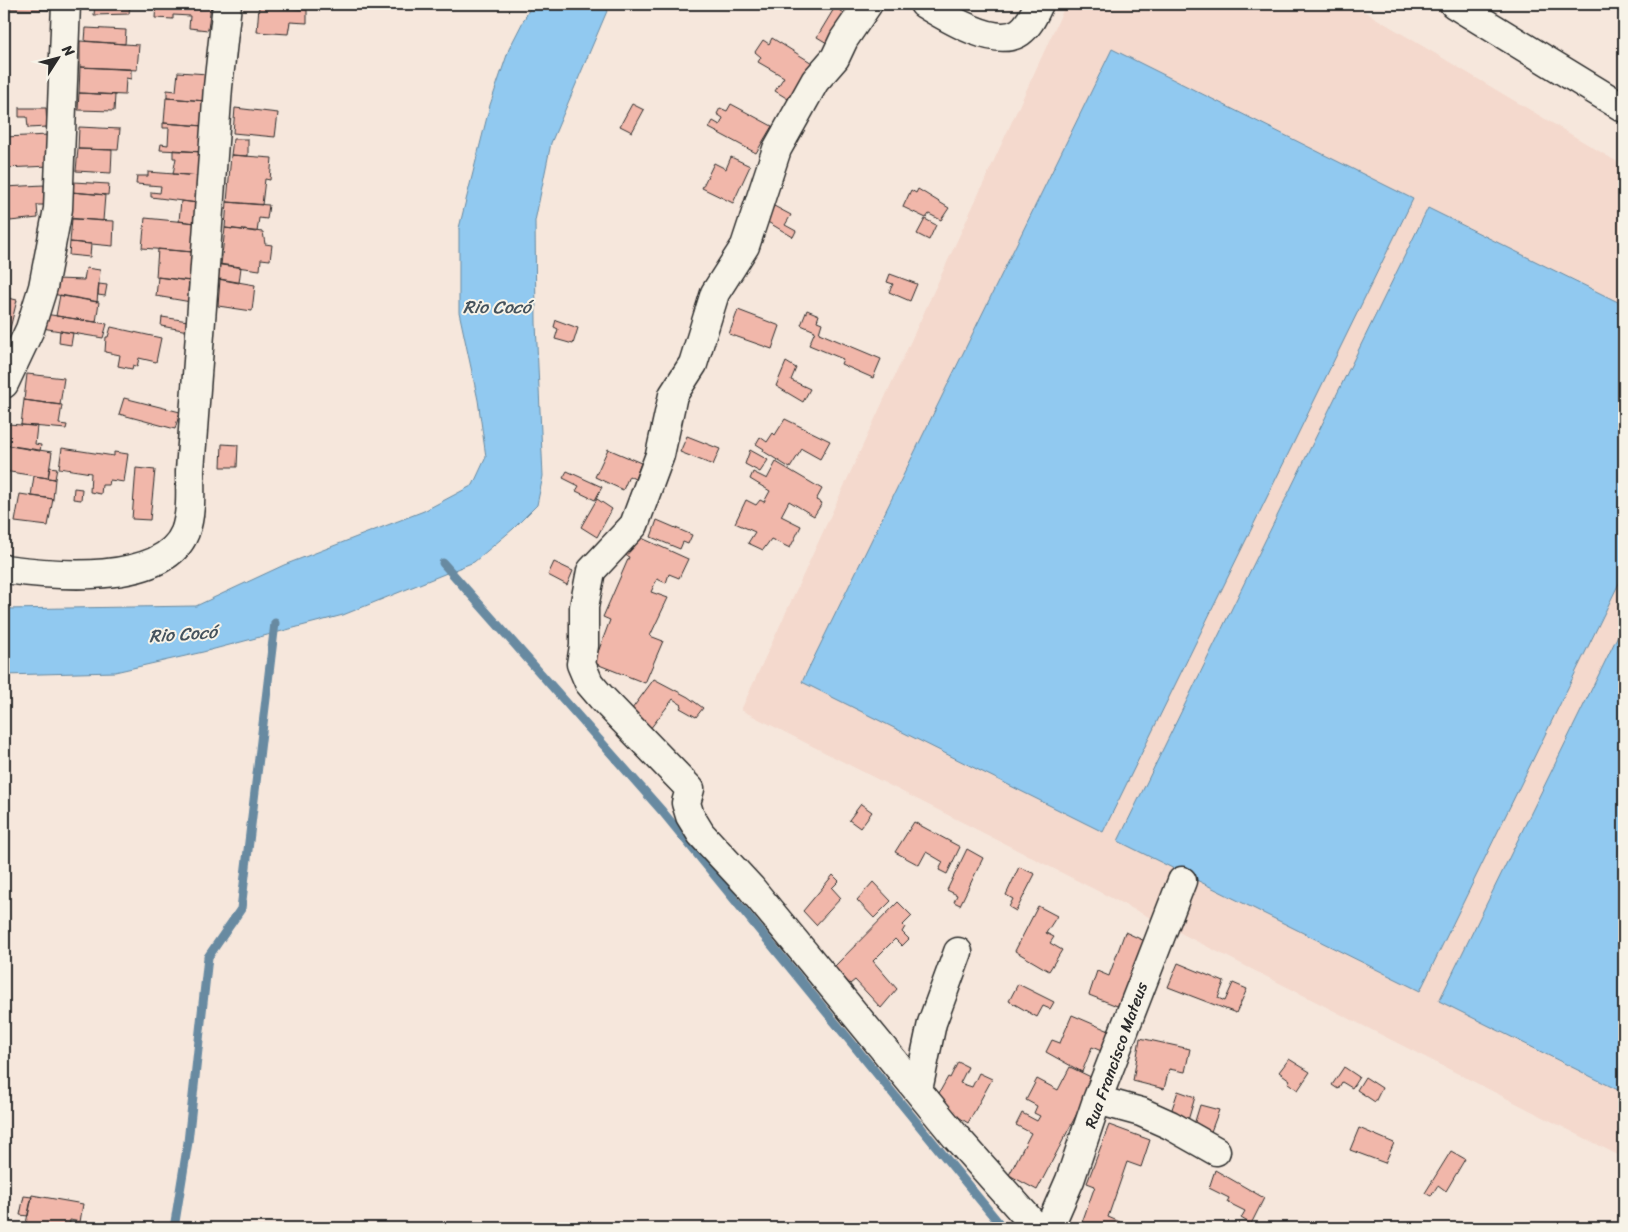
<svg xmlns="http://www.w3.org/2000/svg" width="1628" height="1232" font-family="Sriracha,sans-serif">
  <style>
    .built { fill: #f4d9cd }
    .water { fill: #91c9f0; stroke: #688aa1 }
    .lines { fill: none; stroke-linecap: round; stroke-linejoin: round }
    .stream { stroke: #688aa1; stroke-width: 9 }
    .building { fill: #f1b7aa; stroke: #2b2b2b }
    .street-casing { stroke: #2b2b2b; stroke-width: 31 }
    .street { stroke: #f7f3e8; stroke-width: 28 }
    .labels { text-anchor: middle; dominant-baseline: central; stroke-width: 4; stroke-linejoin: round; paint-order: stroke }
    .street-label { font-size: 16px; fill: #2b2b2b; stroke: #f7f3e8 }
    .water-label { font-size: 18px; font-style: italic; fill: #44525c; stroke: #f7f3e8 }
  </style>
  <rect width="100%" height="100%" fill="#f6e7dc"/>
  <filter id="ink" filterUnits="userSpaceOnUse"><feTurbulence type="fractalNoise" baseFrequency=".02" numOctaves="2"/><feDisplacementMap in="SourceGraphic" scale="10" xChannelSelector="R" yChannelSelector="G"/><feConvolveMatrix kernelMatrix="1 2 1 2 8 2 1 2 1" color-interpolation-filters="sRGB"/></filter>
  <g filter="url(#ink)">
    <path class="built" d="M 1066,4 L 1352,4 L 1624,166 L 1624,1158 L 741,710 Z"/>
    <path class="water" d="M 532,4 L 610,4 L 551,143 L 535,221 L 536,323 L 543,476 L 537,505 L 513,529 L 474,562 L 343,615 L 203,652 L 115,672 L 4,675 L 4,609 L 196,606 L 284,565 L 424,511 L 473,485 L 486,457 L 478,400 L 459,312 L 459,228 L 490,105 L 509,49 Z
      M 1112,49 L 1413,199 L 1103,832 L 802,682 Z
      M 1428,208 L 1624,305 L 1624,573 L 1420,991 L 1118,841 Z
      M 1624,623 L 1624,1093 L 1439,1001 Z"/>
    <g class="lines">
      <path class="stream" d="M 443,563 L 662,811 L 1003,1228
        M 174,1228 L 188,1142 L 208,957 L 241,909 L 275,623"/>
    </g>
    <path class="building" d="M 5,4 L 54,4 L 54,10 L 5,9 Z
      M 95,4 L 130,4 L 129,14 L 94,15 Z
      M 156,4 L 211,4 L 208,30 L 189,28 L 190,16 L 173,15 L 173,19 L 155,18 Z
      M 259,6 L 307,10 L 307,23 L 290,22 L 288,34 L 257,32 Z
      M 835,7 L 849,16 L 832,46 L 817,37 Z
      M 86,28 L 126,30 L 125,44 L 85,41 Z
      M 772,38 L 817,66 L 803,89 L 797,85 L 788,99 L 775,91 L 784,77 L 758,62 L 761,57 L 755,52 L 763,40 L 769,44 Z
      M 80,41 L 139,45 L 137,70 L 80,67 Z
      M 80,67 L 131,69 L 131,79 L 126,78 L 125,95 L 79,93 Z
      M 178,72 L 208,74 L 206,101 L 167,98 L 167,90 L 176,91 Z
      M 79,93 L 115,95 L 114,111 L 78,110 Z
      M 166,98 L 206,101 L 204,126 L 164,123 Z
      M 632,104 L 644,110 L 632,132 L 620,126 Z
      M 731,104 L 772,126 L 756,153 L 709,128 L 713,121 L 720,125 L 723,118 L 717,114 L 720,108 L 727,111 Z
      M 19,108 L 46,108 L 47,127 L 28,128 L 27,117 L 19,117 Z
      M 235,108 L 278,113 L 275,137 L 233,133 Z
      M 163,123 L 204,126 L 202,152 L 160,150 L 161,144 L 168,145 L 169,128 L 163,128 Z
      M 79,127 L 120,129 L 118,150 L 78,149 Z
      M 49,135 L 50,166 L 4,168 L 4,137 Z
      M 233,139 L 248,139 L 248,156 L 231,155 Z
      M 78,149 L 112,150 L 111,173 L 76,171 Z
      M 173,150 L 204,152 L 201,176 L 173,174 L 176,158 L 173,158 Z
      M 231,155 L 272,158 L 270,180 L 265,179 L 262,205 L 227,202 Z
      M 731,157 L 750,166 L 733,203 L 702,188 L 714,163 L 726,169 Z
      M 148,172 L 201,176 L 198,203 L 151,197 L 151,192 L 160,193 L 161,186 L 136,184 L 137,176 L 148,176 Z
      M 73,182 L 109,184 L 108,195 L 71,192 Z
      M 44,185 L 45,205 L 37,205 L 38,218 L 10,221 L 8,207 L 5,208 L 4,187 Z
      M 918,189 L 949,208 L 941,220 L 929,214 L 926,218 L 903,207 L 911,190 L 916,193 Z
      M 71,192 L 105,195 L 103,221 L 69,218 Z
      M 181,201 L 198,203 L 196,223 L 179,221 Z
      M 227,202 L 269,205 L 267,219 L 259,218 L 257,232 L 225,228 Z
      M 774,206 L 791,215 L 785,225 L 796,231 L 793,237 L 766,221 Z
      M 145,218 L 196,223 L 193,252 L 142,248 Z
      M 72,219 L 114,221 L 113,246 L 70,242 Z
      M 925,219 L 936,225 L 929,240 L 917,234 Z
      M 225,228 L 263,232 L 265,244 L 272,245 L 270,260 L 261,259 L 260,270 L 221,265 Z
      M 70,242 L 91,244 L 90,257 L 69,255 Z
      M 158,249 L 193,252 L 192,281 L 156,277 Z
      M 219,264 L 241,267 L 239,283 L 218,279 Z
      M 86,268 L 100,270 L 97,302 L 52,294 L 56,279 L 84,280 Z
      M 890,274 L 917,284 L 910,301 L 889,292 L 893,284 L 887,282 Z
      M 158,277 L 189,281 L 188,292 L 191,293 L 191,302 L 156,296 Z
      M 220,279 L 255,285 L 252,311 L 218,306 Z
      M 99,284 L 107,285 L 105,296 L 98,295 Z
      M 60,295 L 99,302 L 96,322 L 56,316 Z
      M 4,297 L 17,300 L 6,345 L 4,345 Z
      M 738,310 L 780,326 L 772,349 L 729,334 Z
      M 807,310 L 819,315 L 817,321 L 822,323 L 819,333 L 881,359 L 873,378 L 841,364 L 843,359 L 809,345 L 815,331 L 801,325 Z
      M 45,314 L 107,324 L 103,338 L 42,328 Z
      M 162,317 L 188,321 L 188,331 L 161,326 Z
      M 556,320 L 578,328 L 573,344 L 555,339 L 558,329 L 554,327 Z
      M 111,327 L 161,338 L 156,362 L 139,358 L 137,367 L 133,365 L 132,369 L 118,366 L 120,355 L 105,352 L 106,337 L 108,337 Z
      M 60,331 L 73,333 L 71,345 L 59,343 Z
      M 786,362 L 796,368 L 791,380 L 810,389 L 803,402 L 776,386 Z
      M 27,374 L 64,378 L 60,405 L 24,400 Z
      M 124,398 L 180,412 L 175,429 L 119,414 Z
      M 24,400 L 62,405 L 59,424 L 67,425 L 66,429 L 21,425 Z
      M 785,419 L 830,441 L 820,459 L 802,449 L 790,468 L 763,451 L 764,449 L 756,444 L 760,437 L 767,442 L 773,433 L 775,435 Z
      M 7,424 L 37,426 L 35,444 L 41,445 L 40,451 L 4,445 Z
      M 687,436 L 720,449 L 713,465 L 680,452 Z
      M 222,444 L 238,445 L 237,467 L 221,467 Z
      M 6,445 L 52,452 L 48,478 L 4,471 Z
      M 62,448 L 114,456 L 114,452 L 128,454 L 124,482 L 110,480 L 109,485 L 102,485 L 101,494 L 90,492 L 91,473 L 59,468 Z
      M 608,449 L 641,463 L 635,479 L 629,476 L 623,490 L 595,477 Z
      M 750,450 L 768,460 L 760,472 L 745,464 Z
      M 776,462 L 822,489 L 816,500 L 822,503 L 814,516 L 789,501 L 781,516 L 801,526 L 790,548 L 771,539 L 763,550 L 748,543 L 755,532 L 735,523 L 746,500 L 756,505 L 760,500 L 764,502 L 770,491 L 750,479 L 753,472 L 767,479 Z
      M 50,467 L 57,468 L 55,479 L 48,478 Z
      M 136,468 L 155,470 L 150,520 L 132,519 Z
      M 567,471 L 602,487 L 595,500 L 576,491 L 579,486 L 563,478 Z
      M 34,476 L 55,479 L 53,499 L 31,496 Z
      M 74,488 L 82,489 L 81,500 L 73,499 Z
      M 20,494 L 53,499 L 48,526 L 15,522 Z
      M 597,499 L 612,509 L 597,537 L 581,527 Z
      M 657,520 L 692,535 L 688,544 L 683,542 L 680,549 L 651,537 Z
      M 635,535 L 688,559 L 679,578 L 669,574 L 666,583 L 657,579 L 651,592 L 668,598 L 650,636 L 663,641 L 645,683 L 594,663 L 610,620 L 603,617 L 629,557 L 625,555 Z
      M 554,562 L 573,571 L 567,585 L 548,575 Z
      M 654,679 L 688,697 L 703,708 L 696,717 L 680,708 L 682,705 L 673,699 L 650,729 L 629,713 Z
      M 861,804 L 872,812 L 860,828 L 849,820 Z
      M 914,822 L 960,847 L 947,874 L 939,870 L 943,862 L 926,852 L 919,865 L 895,852 Z
      M 967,849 L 983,858 L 960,905 L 954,902 L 957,895 L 947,890 Z
      M 1019,867 L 1035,874 L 1016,911 L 1009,907 L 1013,899 L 1006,895 Z
      M 833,875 L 839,881 L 832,888 L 841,898 L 816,925 L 803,911 Z
      M 873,882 L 891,901 L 874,918 L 857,900 Z
      M 898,902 L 912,916 L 903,925 L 905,927 L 902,932 L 909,939 L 902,946 L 895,939 L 873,961 L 897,989 L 881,1008 L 855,980 L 850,984 L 834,967 Z
      M 1038,906 L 1057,916 L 1046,933 L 1054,937 L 1050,943 L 1062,950 L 1049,971 L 1015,951 Z
      M 1125,932 L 1147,942 L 1125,1009 L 1089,995 L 1097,971 L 1109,976 Z
      M 1178,963 L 1224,982 L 1218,998 L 1225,1001 L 1233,983 L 1247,989 L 1236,1013 L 1168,987 Z
      M 1018,984 L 1054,1002 L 1050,1009 L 1043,1006 L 1037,1017 L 1009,1001 Z
      M 1072,1015 L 1114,1033 L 1106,1053 L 1092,1047 L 1082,1072 L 1046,1052 L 1052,1040 L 1060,1043 Z
      M 1140,1038 L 1190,1049 L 1185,1072 L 1169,1069 L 1164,1089 L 1133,1081 Z
      M 1289,1059 L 1310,1072 L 1298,1090 L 1288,1083 L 1290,1080 L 1279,1072 Z
      M 958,1062 L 968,1067 L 960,1083 L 972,1087 L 979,1073 L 992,1079 L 968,1123 L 957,1116 L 938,1095 L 948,1077 L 950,1078 Z
      M 1070,1067 L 1095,1079 L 1037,1190 L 1009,1175 L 1031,1133 L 1016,1125 L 1022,1113 L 1037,1121 L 1040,1116 L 1034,1113 L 1037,1106 L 1026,1100 L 1037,1079 L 1058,1090 Z
      M 1344,1067 L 1359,1077 L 1352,1088 L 1342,1082 L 1338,1089 L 1332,1085 Z
      M 1365,1077 L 1382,1088 L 1375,1102 L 1357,1090 Z
      M 1178,1091 L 1195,1097 L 1186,1127 L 1168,1121 Z
      M 1200,1105 L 1219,1110 L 1209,1137 L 1192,1131 Z
      M 1109,1125 L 1150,1140 L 1141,1167 L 1127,1162 L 1108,1217 L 1120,1222 L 1118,1228 L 1106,1224 L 1104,1228 L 1080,1228 L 1095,1186 L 1087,1183 Z
      M 1359,1128 L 1394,1143 L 1385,1163 L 1350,1150 Z
      M 1451,1151 L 1465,1159 L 1446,1191 L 1438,1185 L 1431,1196 L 1425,1193 Z
      M 1215,1170 L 1264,1198 L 1251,1224 L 1241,1218 L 1245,1211 L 1227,1202 L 1229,1198 L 1209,1188 Z
      M 32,1195 L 83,1204 L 80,1222 L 70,1220 L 69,1228 L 25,1228 Z
      M 24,1196 L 32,1197 L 28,1216 L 20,1215 Z"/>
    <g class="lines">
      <defs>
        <path id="street" d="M 868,4 L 844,39 L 835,58 L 815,81 L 777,149 L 745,246 L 715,293 L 693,364 L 673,395 L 660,455 L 634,525 L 591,571 L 584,607 L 584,646 L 581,664 L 589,683 L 601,697 L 690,789 L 686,803 L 690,816 L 701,834 L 751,888 L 956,1137 L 1037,1228
          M 924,4 C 946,17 996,49 1020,32 C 1030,25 1034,14 1039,4
          M 1454,4 L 1624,108
          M 4,384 L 30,329 L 43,287 L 58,209 L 66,4
          M 4,569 C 50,575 163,587 185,532 C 192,513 190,490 190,471 L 218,87 L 227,4
          M 918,1090 L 932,1023 L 958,952
          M 1097,1100 L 1141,1112 L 1170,1125 L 1216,1151
          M 1049,1228 L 1070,1180 L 1097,1100 L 1182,881"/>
      </defs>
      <use href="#street" class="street-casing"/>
      <use href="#street" class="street"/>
    </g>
  </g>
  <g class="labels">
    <g class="street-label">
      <text transform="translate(1116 1055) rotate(-70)">Rua Francisco Mateus</text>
    </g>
    <g class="water-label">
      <text x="497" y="307">Rio Cocó</text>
      <text transform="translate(183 634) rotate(-4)">Rio Cocó</text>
    </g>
  </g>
  <rect width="1628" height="1232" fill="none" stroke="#f7f3e8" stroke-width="20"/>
  <rect x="10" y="10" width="1608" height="1212" fill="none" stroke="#2b2b2b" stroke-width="2" filter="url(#ink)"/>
  <g transform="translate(58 58) rotate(54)" stroke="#f7f3e8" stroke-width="4" paint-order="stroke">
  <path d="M0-4L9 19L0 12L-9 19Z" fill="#2b2b2b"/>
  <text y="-8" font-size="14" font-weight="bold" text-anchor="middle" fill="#2b2b2b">N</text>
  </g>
</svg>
